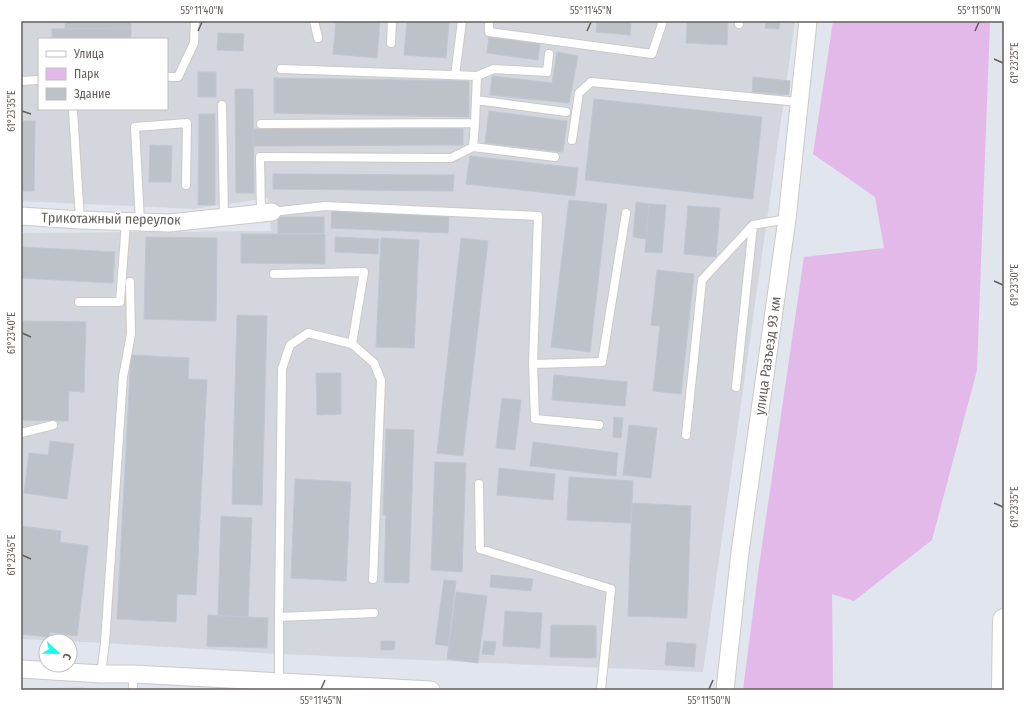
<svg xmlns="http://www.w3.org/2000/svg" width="1025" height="711" font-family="'Fira Sans Condensed',sans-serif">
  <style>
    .industrial { fill: #d3d6dc; fill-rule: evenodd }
    .green { fill: #e2b9e9 }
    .building { fill: #bdc2c8; stroke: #bec7d3 }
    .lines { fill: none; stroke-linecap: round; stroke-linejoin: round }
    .service-casing { stroke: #cdc9c4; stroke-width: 10 }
    .minor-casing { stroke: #cdc9c4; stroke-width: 19 }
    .secondary-casing { stroke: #d1cbc6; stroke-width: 24 }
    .service { stroke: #fff; stroke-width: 8 }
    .minor { stroke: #fff; stroke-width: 17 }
    .secondary { stroke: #fff; stroke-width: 22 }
    .ticks { fill: none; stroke: #635d59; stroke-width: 1.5 }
    .labels { text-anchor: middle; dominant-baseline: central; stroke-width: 3; stroke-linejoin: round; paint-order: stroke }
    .street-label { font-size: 14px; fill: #635d59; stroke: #fff }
    .neatline { fill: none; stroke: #635d59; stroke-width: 1.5 }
    .ticks-label { font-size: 10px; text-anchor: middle; fill: #635d59 }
  </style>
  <rect width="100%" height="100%" fill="#e0e5ee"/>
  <path class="industrial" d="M 21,21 L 795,21 L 703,672 L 279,654 L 105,643 L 21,639 L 21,233 L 271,231 L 268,198 L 194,209 L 21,201 ZM 39,39 L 167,39 L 167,109 L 39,109 Z
    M 84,687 L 84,690 L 21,690 L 21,689 Z"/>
  <path class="green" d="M 833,21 L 990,21 L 977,370 L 932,540 L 854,601 L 832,594 L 833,690 L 743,690 L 759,566 L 804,257 L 884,248 L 875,197 L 813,154 Z"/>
  <path class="building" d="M 65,21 L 131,21 L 131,28 L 65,29 Z
    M 336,21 L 380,21 L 377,58 L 333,54 Z
    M 407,21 L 449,21 L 446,58 L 404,55 Z
    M 597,21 L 631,21 L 630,35 L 596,32 Z
    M 687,21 L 728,21 L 727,45 L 686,43 Z
    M 766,21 L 780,21 L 779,29 L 765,28 Z
    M 131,28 L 131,39 L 52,39 L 52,29 Z
    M 218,33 L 244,34 L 243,51 L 217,50 Z
    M 489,37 L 540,44 L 538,60 L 487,53 Z
    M 557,52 L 578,56 L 569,103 L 490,95 L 492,76 L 552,83 Z
    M 198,72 L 216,72 L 216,97 L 198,97 Z
    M 753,77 L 790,81 L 789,95 L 752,92 Z
    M 274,78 L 469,81 L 469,117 L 274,113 Z
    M 235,89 L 253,89 L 254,193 L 236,193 Z
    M 594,99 L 762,117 L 753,199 L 585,180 Z
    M 489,111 L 567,121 L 563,152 L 485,143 Z
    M 199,114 L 215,114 L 215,205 L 198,205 Z
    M 21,121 L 35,121 L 34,191 L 21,191 Z
    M 463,128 L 463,145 L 253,146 L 253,129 Z
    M 150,145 L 172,146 L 171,182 L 149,182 Z
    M 470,156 L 578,168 L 575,196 L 466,184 Z
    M 273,174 L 454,175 L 453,191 L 273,189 Z
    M 569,200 L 607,204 L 590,352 L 551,347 Z
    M 636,202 L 649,204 L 646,239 L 633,237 Z
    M 649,204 L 666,205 L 662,253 L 645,252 Z
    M 688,206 L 720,208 L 716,257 L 684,254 Z
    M 332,208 L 449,214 L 448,233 L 331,228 Z
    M 278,217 L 324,217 L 324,233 L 278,234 Z
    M 241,234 L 325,234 L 325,264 L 241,263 Z
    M 146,237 L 217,238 L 216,321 L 144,319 Z
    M 335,237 L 379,239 L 378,254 L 335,252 Z
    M 381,238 L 419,240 L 414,348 L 376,347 Z
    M 461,238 L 488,241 L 463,456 L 437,453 Z
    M 21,247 L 115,252 L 113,283 L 21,278 Z
    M 657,270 L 694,274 L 681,394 L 653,391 L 660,326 L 651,325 Z
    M 237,315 L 267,316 L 262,505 L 232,504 Z
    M 21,321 L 86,322 L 84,392 L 69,391 L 68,421 L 21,420 Z
    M 131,355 L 189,358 L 188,379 L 207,380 L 196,595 L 177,594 L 176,622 L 117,619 Z
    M 316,373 L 341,373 L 341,414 L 317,415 Z
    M 554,375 L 627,382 L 625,406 L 552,400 Z
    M 502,398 L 521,400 L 515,450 L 496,448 Z
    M 614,417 L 623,418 L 621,438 L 613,437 Z
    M 629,425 L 657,428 L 651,478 L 623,475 Z
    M 386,429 L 414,430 L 409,583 L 384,582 L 386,515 L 383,515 Z
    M 50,441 L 74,444 L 67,499 L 24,493 L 29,453 L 48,455 Z
    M 533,442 L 618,453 L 616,476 L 530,466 Z
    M 435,462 L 466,463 L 462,572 L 431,570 Z
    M 499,468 L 555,474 L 553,500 L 497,495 Z
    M 569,477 L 633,481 L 631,523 L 567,520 Z
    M 295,479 L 351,482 L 346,581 L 291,578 Z
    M 632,503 L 691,506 L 687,618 L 628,616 Z
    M 221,516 L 252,518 L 248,617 L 218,616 Z
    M 21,526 L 61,531 L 60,542 L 88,546 L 77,636 L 50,632 L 49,637 L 21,634 Z
    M 491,575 L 533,579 L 531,591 L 490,587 Z
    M 444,580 L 456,581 L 448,646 L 435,644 Z
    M 456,592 L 487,596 L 478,663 L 447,659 Z
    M 505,611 L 542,613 L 540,648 L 503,646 Z
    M 208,615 L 268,618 L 267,648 L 207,646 Z
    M 551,625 L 596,626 L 596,658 L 550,657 Z
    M 381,641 L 395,641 L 394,650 L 381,650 Z
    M 484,641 L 496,642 L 494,655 L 482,654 Z
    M 667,642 L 696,644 L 694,667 L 665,665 Z"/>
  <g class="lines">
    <defs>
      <path id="service" d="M 314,21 L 318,38
        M 489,21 L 489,32 L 652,54 L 663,21
        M 739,24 L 739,21
        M 391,43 L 392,21
        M 281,69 L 477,76 L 494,69 L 547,72 L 549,54
        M 455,75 L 462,21
        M 477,76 L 475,123 L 473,147 L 555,157
        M 167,77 L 178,77 L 194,43 L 195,21
        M 21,81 L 39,80
        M 476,100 L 566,112
        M 222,105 L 224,217
        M 73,111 L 80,220
        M 261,124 L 475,123
        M 572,140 L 579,93 L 591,82 L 799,102
        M 272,212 L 325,206 L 538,216 L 533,364 L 602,362 L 626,213
        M 261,213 L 260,157 L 451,158 L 473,147
        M 140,222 L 135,127 L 187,123 L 186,185
        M 274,274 L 364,272 L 352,344
        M 79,302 L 120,302 L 126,222
        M 533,364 L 535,419 L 599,425
        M 736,387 L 753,225 L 787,219
        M 21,433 L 53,425
        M 686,435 L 702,280 L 753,225
        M 479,484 L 480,549 L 611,589 L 601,690
        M 279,617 L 374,613
        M 101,674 L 105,643 L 123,377 L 131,334 L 130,282
        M 279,682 L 279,617 L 282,369 L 290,345 L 308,333 L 352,344 L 374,363 L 381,380 L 373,579
        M 133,690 L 133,674"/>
      <path id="minor" d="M 21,216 L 80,220 L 169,223 L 272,212
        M 21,669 L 101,674 L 133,674 L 431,690
        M 725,690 L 740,552 L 787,219 L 808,21"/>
      <path id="secondary" d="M 1003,690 L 1004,620"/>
    </defs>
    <use href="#service" class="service-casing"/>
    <use href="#minor" class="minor-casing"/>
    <use href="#secondary" class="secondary-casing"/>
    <use href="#service" class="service"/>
    <use href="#minor" class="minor"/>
    <use href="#secondary" class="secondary"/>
  </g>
  <path class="ticks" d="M 198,31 L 202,22M 587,31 L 591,22M 975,31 L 979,22M 994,59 L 1003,63M 22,111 L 31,114M 994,281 L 1003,285M 22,333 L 31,337M 994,503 L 1003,507M 22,555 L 31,559M 321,689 L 325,680M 709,689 L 713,680"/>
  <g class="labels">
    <g class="street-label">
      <text transform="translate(111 219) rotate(1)">Трикотажный переулок</text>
      <text transform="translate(768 356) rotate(-82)">улица Разъезд 93 км</text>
    </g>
  </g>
  <rect width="1025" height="711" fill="none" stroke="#ffffff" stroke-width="44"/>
  <rect x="38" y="38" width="130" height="72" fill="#ffffff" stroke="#c1bebd"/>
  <rect x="46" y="51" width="20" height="6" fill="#ffffff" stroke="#c1bebd"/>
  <text x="74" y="58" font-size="12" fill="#635d59">Улица</text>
  <rect x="46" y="68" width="20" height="12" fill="#e2b9e9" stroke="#c1bebd"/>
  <text x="74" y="78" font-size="12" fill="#635d59">Парк</text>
  <rect x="46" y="88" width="20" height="12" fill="#bdc2c8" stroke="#c1bebd"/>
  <text x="74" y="98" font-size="12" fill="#635d59">Здание</text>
  <g transform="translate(58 653) rotate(112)"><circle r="19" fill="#ffffff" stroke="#c1bebd"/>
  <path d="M0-3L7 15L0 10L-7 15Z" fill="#18fbee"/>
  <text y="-6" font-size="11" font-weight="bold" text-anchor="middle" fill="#635d59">С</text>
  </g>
  <rect x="22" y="22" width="981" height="667" class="neatline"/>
  <g class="ticks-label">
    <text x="202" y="14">55°11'40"N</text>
    <text x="591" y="14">55°11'45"N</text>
    <text x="979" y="14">55°11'50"N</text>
    <text transform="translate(1014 63) rotate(-90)" y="4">61°23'25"E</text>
    <text transform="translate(11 111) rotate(-90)" y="4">61°23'35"E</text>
    <text transform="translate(1014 285) rotate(-90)" y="4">61°23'30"E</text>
    <text transform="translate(11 333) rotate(-90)" y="4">61°23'40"E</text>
    <text transform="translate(1014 507) rotate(-90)" y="4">61°23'35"E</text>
    <text transform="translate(11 555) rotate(-90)" y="4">61°23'45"E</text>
    <text x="321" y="704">55°11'45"N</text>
    <text x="709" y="704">55°11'50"N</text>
  </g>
</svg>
